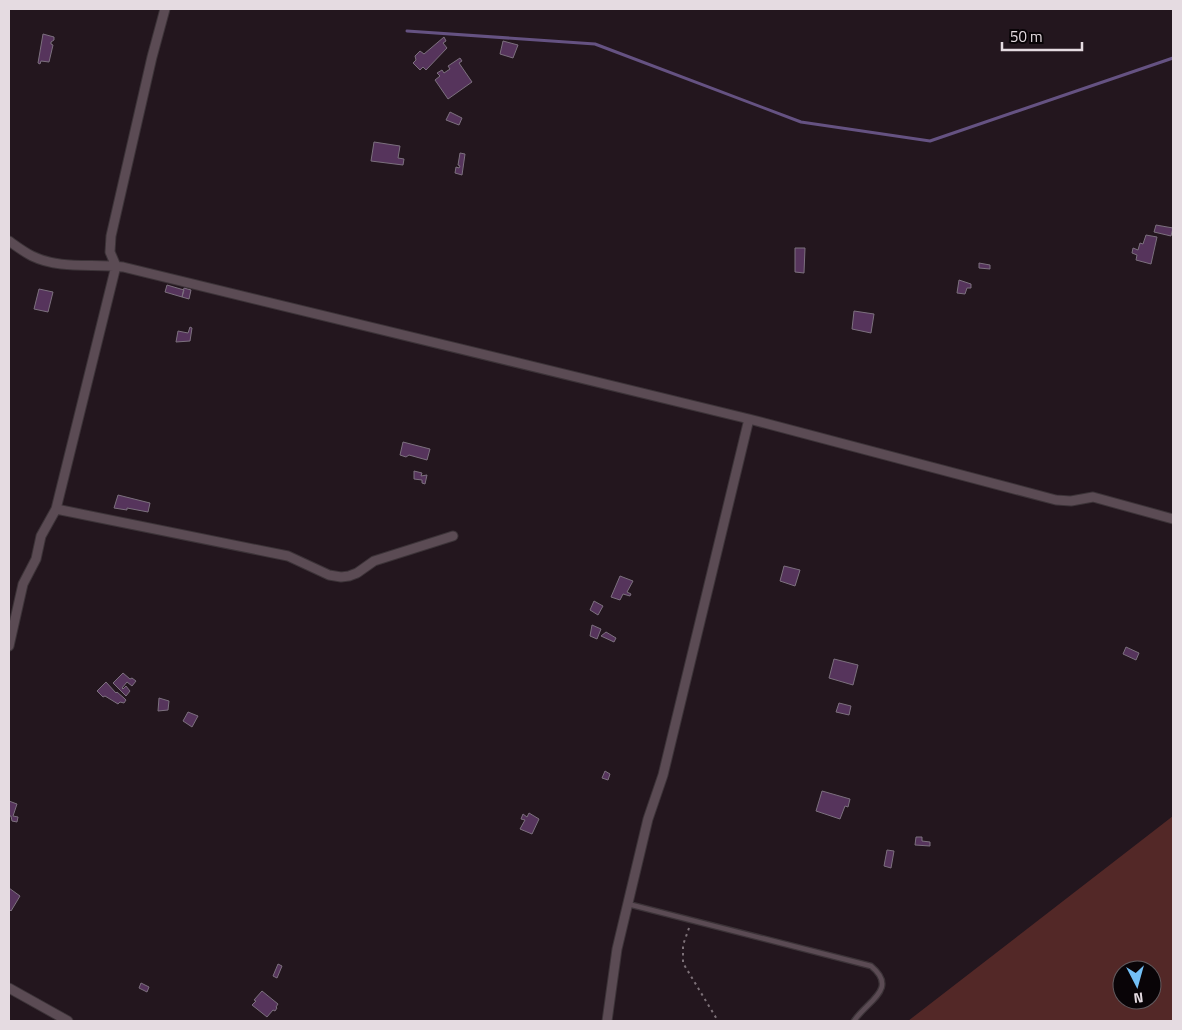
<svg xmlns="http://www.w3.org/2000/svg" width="1182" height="1030" font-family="'Titillium Web',sans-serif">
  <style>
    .green { fill: #532827; fill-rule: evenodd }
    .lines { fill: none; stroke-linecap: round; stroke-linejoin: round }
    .stream { stroke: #655282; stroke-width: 3 }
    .building { fill: #56345c; stroke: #7c707e }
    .service-casing { stroke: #3c3338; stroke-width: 7 }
    .minor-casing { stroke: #3c3338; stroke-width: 11 }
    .path { stroke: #7d7178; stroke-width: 2; stroke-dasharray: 2.5 4; stroke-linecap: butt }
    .service { stroke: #5b4b54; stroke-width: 4.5 }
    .minor { stroke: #5b4b54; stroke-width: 9 }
  </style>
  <rect width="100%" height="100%" fill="#23161e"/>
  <path class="green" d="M 1173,816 L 1173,1021 L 908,1021 ZM 1122,970 L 1152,970 L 1152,1000 L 1122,1000 Z"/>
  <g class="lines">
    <path class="stream" d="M 407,31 L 595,44 L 801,122 L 930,141 L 1173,58"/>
  </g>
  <path class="building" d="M 43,34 L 54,37 L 54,40 L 51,42 L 51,44 L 53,45 L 49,62 L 41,61 L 40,64 L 38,63 Z
    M 444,37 L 446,41 L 443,43 L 447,48 L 426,70 L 423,67 L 420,70 L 413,63 L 416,60 L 415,56 L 420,51 L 424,54 Z
    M 503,41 L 518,45 L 513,58 L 500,54 Z
    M 460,58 L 462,61 L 459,63 L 472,82 L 448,99 L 435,80 L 440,76 L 437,73 L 442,70 L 444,73 L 450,69 L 448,66 Z
    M 450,112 L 462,118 L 459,125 L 446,120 Z
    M 374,142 L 400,146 L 398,158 L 404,159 L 403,165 L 371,161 Z
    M 460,153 L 465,154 L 462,175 L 455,173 L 456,167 L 459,168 L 460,166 L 458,165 Z
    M 1156,225 L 1173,228 L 1171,236 L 1154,232 Z
    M 1146,235 L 1157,237 L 1151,264 L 1136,260 L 1137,255 L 1132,253 L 1133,248 L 1138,250 L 1140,243 L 1143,244 Z
    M 795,248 L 805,248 L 804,273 L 795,272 Z
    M 979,263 L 990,265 L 990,269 L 979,268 Z
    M 959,280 L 971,284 L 971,288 L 967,288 L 965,294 L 957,293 Z
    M 167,285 L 184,290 L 182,297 L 165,292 Z
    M 184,288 L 191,290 L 189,299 L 182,297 Z
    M 39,289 L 53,292 L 48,312 L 34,309 Z
    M 854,311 L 874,314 L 871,333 L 852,329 Z
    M 190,327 L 192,328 L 190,341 L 176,342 L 178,331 L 188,333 Z
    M 403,442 L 430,449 L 427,460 L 409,455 L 406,457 L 400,455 Z
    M 414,471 L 422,473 L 421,476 L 427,475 L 425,484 L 422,483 L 422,480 L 414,479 Z
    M 118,495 L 150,503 L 148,512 L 127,508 L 127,510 L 114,508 Z
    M 784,566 L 800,570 L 795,586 L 780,581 Z
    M 620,576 L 633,581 L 627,592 L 631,594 L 630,596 L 623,594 L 620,600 L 611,597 Z
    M 594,601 L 603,606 L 598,615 L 590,610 Z
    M 592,625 L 601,629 L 597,639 L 590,636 Z
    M 606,632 L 616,638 L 614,642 L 601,636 Z
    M 1126,647 L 1139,653 L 1136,660 L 1123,654 Z
    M 834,659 L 858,665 L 853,685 L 829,678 Z
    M 123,673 L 130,679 L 132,678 L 136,681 L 132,686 L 127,682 L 122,688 L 123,689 L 126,686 L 130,691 L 126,696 L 113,683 Z
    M 106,682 L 116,693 L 117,692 L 124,698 L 126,700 L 124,703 L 120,702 L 118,704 L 105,696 L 103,697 L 97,691 Z
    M 159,698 L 169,701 L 168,710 L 158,711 Z
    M 839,703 L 851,706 L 849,715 L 836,712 Z
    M 188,712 L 198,716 L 192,727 L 183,721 Z
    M 605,771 L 610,774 L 608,780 L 602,778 Z
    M 822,791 L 850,799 L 848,807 L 845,806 L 840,819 L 816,811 Z
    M 9,801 L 17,804 L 13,816 L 18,817 L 17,822 L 12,821 L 11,816 L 9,816 Z
    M 529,813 L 539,819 L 532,834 L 520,829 L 525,820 L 521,819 L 523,814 L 527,817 Z
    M 916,837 L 922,837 L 922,841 L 930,842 L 930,846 L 915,845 Z
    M 887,850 L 894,851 L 891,868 L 884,866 Z
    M 9,888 L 20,896 L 11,911 L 9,909 Z
    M 278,964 L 282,966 L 277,978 L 273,976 Z
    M 141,983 L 149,987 L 147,992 L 139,988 Z
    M 262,991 L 278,1004 L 276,1007 L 277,1008 L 275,1011 L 273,1010 L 267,1017 L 252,1005 L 256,1001 L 254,1000 Z"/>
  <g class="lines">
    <defs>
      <path id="service" d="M 628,904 L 871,966 C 899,989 867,1001 854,1021"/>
      <path id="minor" d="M 9,241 C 16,246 24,252 32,256 C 61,270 93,263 123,267 L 749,419 L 1056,500 L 1071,501 L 1093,497 L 1173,519
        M 56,509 L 288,556 L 329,575 L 341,577 L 349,576 L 357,573 L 374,561 L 453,536
        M 9,646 L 23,584 L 36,559 L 41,536 L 56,509 L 116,266 L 110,252 L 111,236 L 152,57 L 165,9
        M 9,988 L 68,1021
        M 607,1021 L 617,949 L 648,819 L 663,775 L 749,419"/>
    </defs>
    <use href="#service" class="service-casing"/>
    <use href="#minor" class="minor-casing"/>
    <path class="path" d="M 689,928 L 683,945 L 683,963 L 718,1021"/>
    <use href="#service" class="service"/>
    <use href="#minor" class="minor"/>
  </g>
  <rect width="1182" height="1030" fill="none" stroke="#e5dbe1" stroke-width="20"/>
  <g transform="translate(1137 985) rotate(174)"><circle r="24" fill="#090407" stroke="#615a5e"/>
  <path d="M0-4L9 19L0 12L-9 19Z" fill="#73c0f6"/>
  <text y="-8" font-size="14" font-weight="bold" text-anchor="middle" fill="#e5dbe1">N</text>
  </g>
  <path d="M1002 42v8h80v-8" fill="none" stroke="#e5dbe1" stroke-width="2.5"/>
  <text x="1010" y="42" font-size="15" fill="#e5dbe1" stroke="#090407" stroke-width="4" paint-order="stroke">50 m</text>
</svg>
